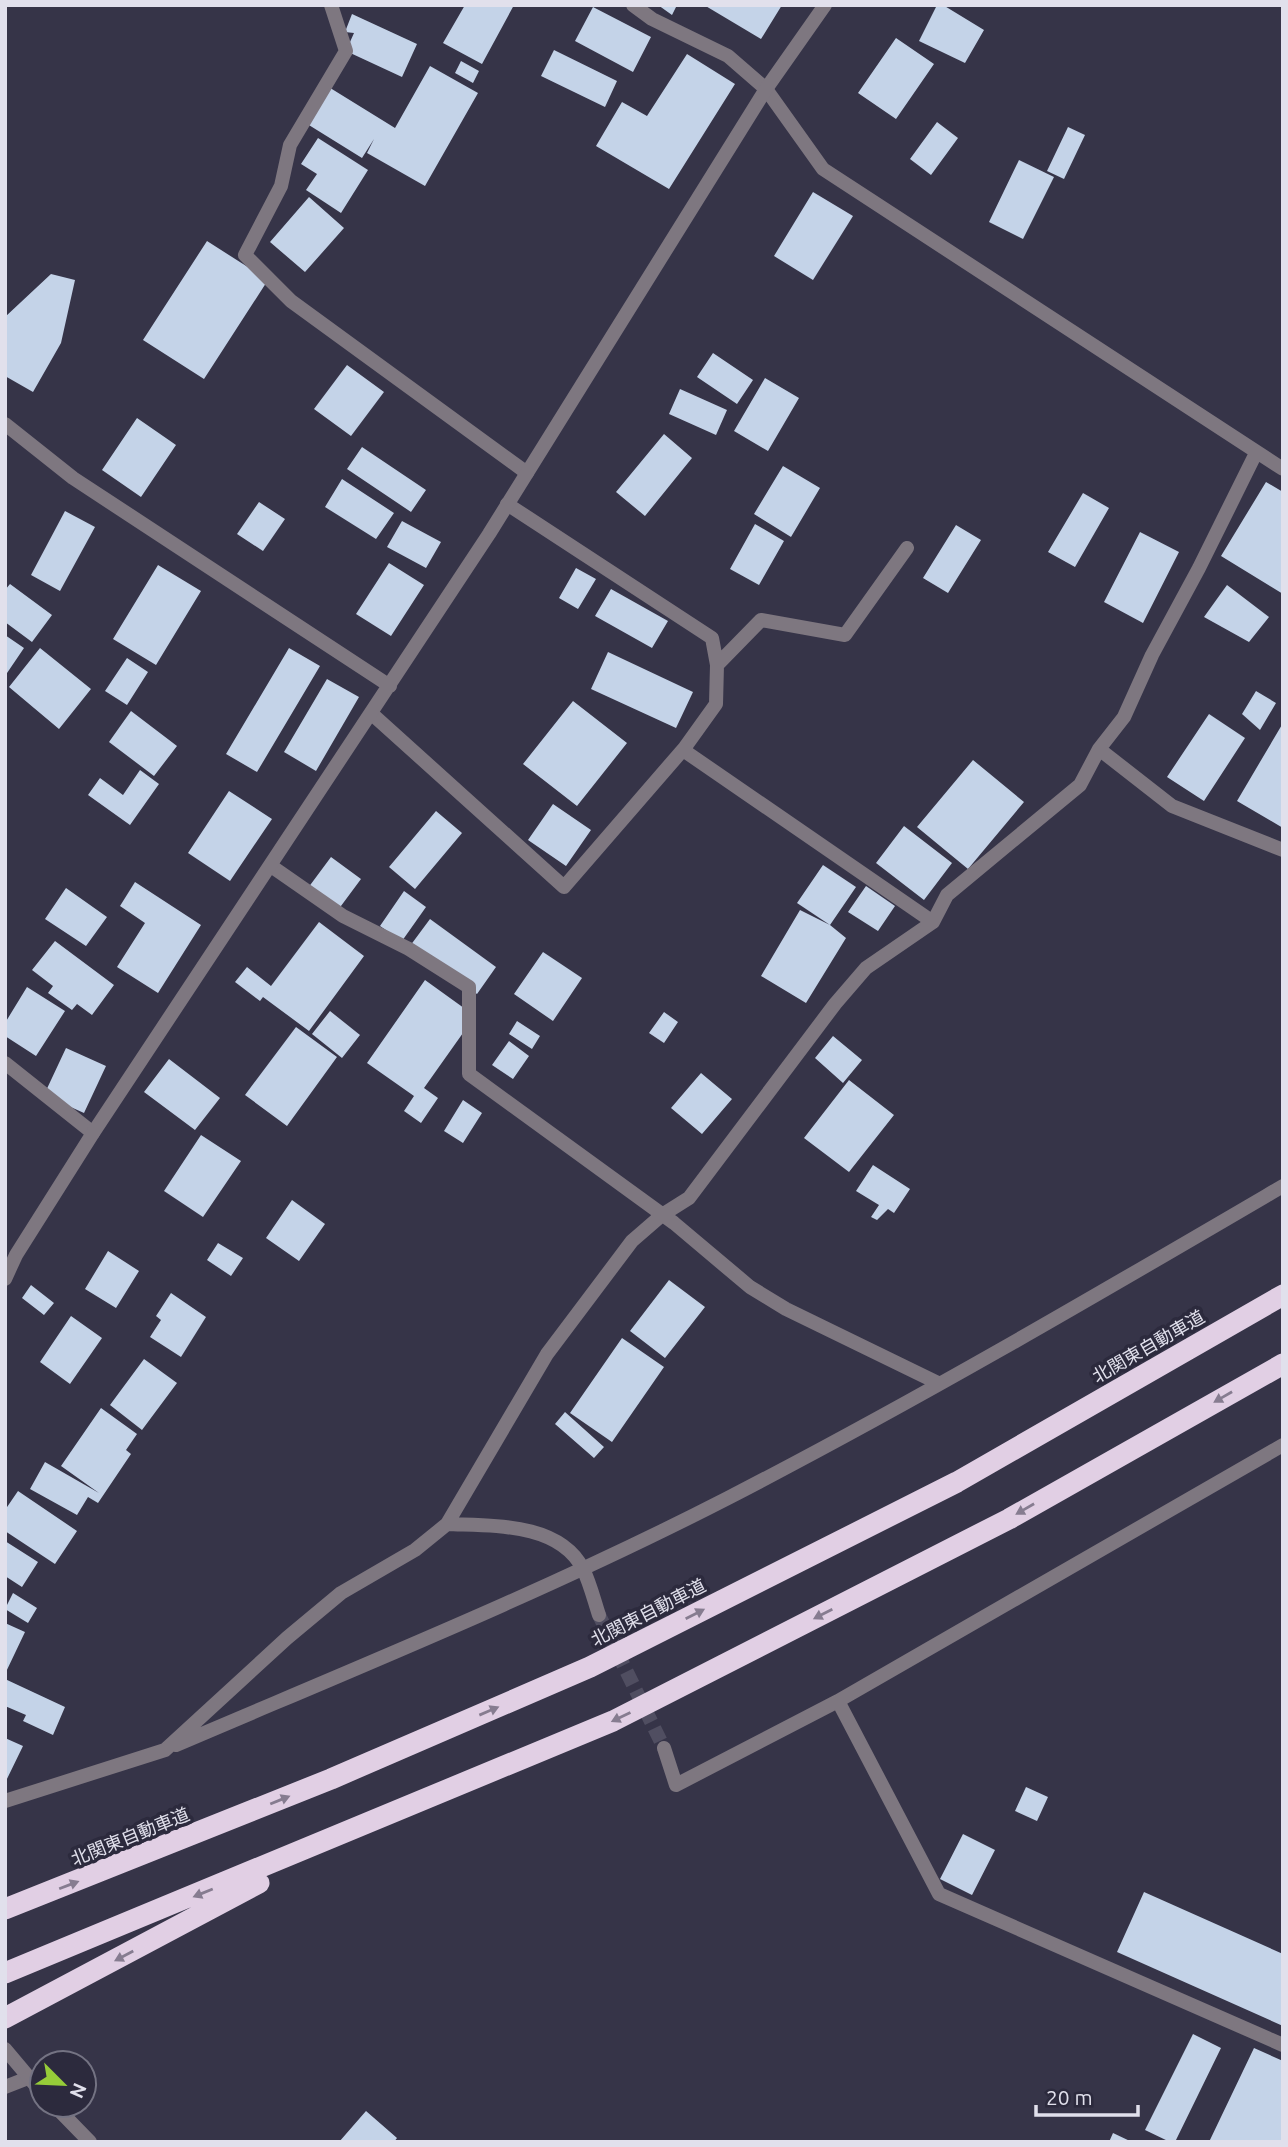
<svg xmlns="http://www.w3.org/2000/svg" width="1288" height="2147" font-family="Ubuntu,'Noto Sans JP',sans-serif">
  <style>
    .building { fill: #c4d3e8 }
    .lines { fill: none; stroke-linecap: round; stroke-linejoin: round }
    .minor-tunnel { stroke: #504e61; stroke-width: 14; stroke-dasharray: 14 7; stroke-linecap: butt }
    .minor { stroke: #7e7780; stroke-width: 14 }
    .tertiary { stroke: #7e7780; stroke-width: 14 }
    .motorway { stroke: #e1cfe4; stroke-width: 21 }
    .oneway { fill: #867c90 }
    .labels { text-anchor: middle; dominant-baseline: central; stroke-width: 7; stroke-linejoin: round; paint-order: stroke }
    .street-label { font-size: 18px; fill: #e1e0ec; stroke: #2c2a3d }
  </style>
  <rect width="100%" height="100%" fill="#363448"/>
  <path class="building" d="M 465,5 L 514,5 L 482,64 L 443,43 Z
    M 658,5 L 677,5 L 672,15 Z
    M 704,5 L 782,5 L 761,39 Z
    M 937,5 L 943,5 L 984,30 L 965,63 L 919,41 Z
    M 593,7 L 651,37 L 633,72 L 575,41 Z
    M 352,14 L 417,44 L 402,77 L 346,51 L 354,33 L 345,32 Z
    M 896,38 L 934,64 L 896,119 L 858,93 Z
    M 554,50 L 617,81 L 605,107 L 541,76 Z
    M 687,54 L 735,84 L 669,189 L 596,146 L 622,102 L 647,116 Z
    M 461,61 L 479,71 L 473,83 L 455,73 Z
    M 430,66 L 478,93 L 425,186 L 367,153 L 374,139 L 362,158 L 304,122 L 327,86 L 395,128 Z
    M 937,122 L 958,138 L 931,175 L 910,159 Z
    M 1068,127 L 1085,135 L 1064,179 L 1047,171 Z
    M 318,138 L 368,170 L 341,213 L 306,190 L 317,174 L 301,164 Z
    M 1019,160 L 1054,177 L 1023,239 L 989,222 Z
    M 813,192 L 853,216 L 813,280 L 774,256 Z
    M 309,197 L 344,228 L 305,272 L 270,242 Z
    M 207,241 L 268,280 L 204,379 L 143,340 Z
    M 51,274 L 75,280 L 61,343 L 33,392 L 5,376 L 5,317 Z
    M 713,353 L 753,380 L 737,404 L 697,377 Z
    M 347,365 L 384,392 L 351,436 L 314,409 Z
    M 765,378 L 799,398 L 768,451 L 734,431 Z
    M 680,389 L 727,410 L 716,435 L 669,414 Z
    M 137,418 L 176,445 L 141,497 L 102,470 Z
    M 664,434 L 692,458 L 645,516 L 616,492 Z
    M 362,447 L 426,490 L 411,512 L 347,469 Z
    M 783,466 L 820,488 L 791,537 L 754,514 Z
    M 342,479 L 394,513 L 376,539 L 325,507 Z
    M 1266,482 L 1283,492 L 1283,594 L 1221,556 Z
    M 1083,493 L 1109,508 L 1075,567 L 1048,552 Z
    M 259,502 L 285,519 L 263,551 L 237,534 Z
    M 65,511 L 95,527 L 60,591 L 31,575 Z
    M 402,521 L 441,542 L 426,568 L 387,547 Z
    M 755,524 L 784,541 L 759,585 L 730,569 Z
    M 956,525 L 981,540 L 948,593 L 923,578 Z
    M 1140,532 L 1179,552 L 1143,623 L 1104,602 Z
    M 389,563 L 424,585 L 391,636 L 356,614 Z
    M 158,565 L 201,591 L 156,665 L 113,639 Z
    M 576,568 L 596,579 L 578,609 L 559,598 Z
    M 10,584 L 52,615 L 32,642 L 5,622 L 5,590 Z
    M 1227,585 L 1269,617 L 1249,642 L 1204,617 Z
    M 611,589 L 668,621 L 652,648 L 595,616 Z
    M 5,635 L 24,648 L 5,676 Z
    M 40,648 L 91,689 L 59,729 L 9,687 Z
    M 289,648 L 320,666 L 257,772 L 226,754 Z
    M 608,652 L 693,692 L 676,728 L 591,689 Z
    M 127,658 L 148,672 L 127,705 L 105,691 Z
    M 327,679 L 359,697 L 316,771 L 284,752 Z
    M 1256,691 L 1276,703 L 1260,730 L 1242,714 Z
    M 573,701 L 627,743 L 577,806 L 523,764 Z
    M 131,711 L 177,746 L 154,776 L 109,742 Z
    M 1209,714 L 1245,738 L 1204,801 L 1167,777 Z
    M 1283,723 L 1283,828 L 1237,801 Z
    M 973,760 L 1024,802 L 968,869 L 917,827 Z
    M 140,770 L 159,784 L 130,825 L 88,795 L 100,778 L 123,795 Z
    M 229,791 L 272,819 L 230,881 L 188,853 Z
    M 553,804 L 591,830 L 566,866 L 528,840 Z
    M 436,811 L 462,833 L 415,889 L 389,867 Z
    M 904,826 L 952,863 L 924,900 L 876,863 Z
    M 331,857 L 361,879 L 338,910 L 308,888 Z
    M 823,865 L 856,887 L 830,925 L 797,903 Z
    M 135,882 L 201,925 L 158,993 L 117,967 L 145,923 L 120,906 Z
    M 866,886 L 895,906 L 878,931 L 848,912 Z
    M 66,888 L 107,917 L 86,946 L 45,919 Z
    M 404,891 L 426,907 L 402,941 L 380,926 Z
    M 800,910 L 830,925 L 846,938 L 806,1003 L 761,976 Z
    M 430,919 L 496,967 L 477,994 L 410,946 Z
    M 319,922 L 364,956 L 309,1031 L 263,997 L 260,1001 L 235,982 L 247,967 L 271,986 Z
    M 55,941 L 114,985 L 92,1015 L 77,1004 L 72,1010 L 48,993 L 53,986 L 32,970 Z
    M 543,952 L 582,978 L 553,1021 L 514,994 Z
    M 425,980 L 475,1016 L 424,1088 L 438,1098 L 421,1123 L 404,1111 L 414,1096 L 367,1063 Z
    M 27,987 L 65,1011 L 36,1056 L 5,1036 L 5,1023 Z
    M 330,1011 L 360,1035 L 342,1058 L 312,1034 Z
    M 664,1012 L 678,1022 L 664,1043 L 649,1033 Z
    M 517,1021 L 540,1036 L 532,1049 L 509,1034 Z
    M 296,1027 L 337,1057 L 287,1126 L 245,1095 Z
    M 833,1036 L 862,1060 L 843,1083 L 815,1058 Z
    M 509,1041 L 529,1056 L 513,1079 L 492,1065 Z
    M 66,1048 L 106,1066 L 84,1113 L 44,1095 Z
    M 169,1059 L 220,1098 L 195,1130 L 144,1092 Z
    M 701,1073 L 732,1099 L 702,1134 L 671,1108 Z
    M 849,1080 L 894,1115 L 849,1172 L 804,1138 Z
    M 463,1100 L 482,1113 L 463,1143 L 444,1131 Z
    M 201,1135 L 241,1161 L 203,1217 L 164,1191 Z
    M 873,1165 L 910,1189 L 894,1213 L 888,1209 L 877,1220 L 871,1217 L 879,1205 L 856,1191 Z
    M 292,1200 L 325,1224 L 299,1261 L 266,1238 Z
    M 218,1243 L 243,1258 L 231,1276 L 207,1260 Z
    M 108,1251 L 139,1271 L 116,1308 L 85,1289 Z
    M 669,1280 L 705,1307 L 665,1358 L 630,1331 Z
    M 31,1285 L 54,1303 L 44,1315 L 22,1298 Z
    M 171,1293 L 206,1317 L 181,1357 L 150,1337 L 161,1320 L 156,1316 Z
    M 71,1316 L 102,1338 L 70,1384 L 40,1362 Z
    M 622,1338 L 664,1367 L 612,1442 L 570,1413 Z
    M 144,1359 L 177,1383 L 142,1430 L 110,1405 Z
    M 101,1408 L 137,1434 L 126,1450 L 131,1454 L 98,1503 L 88,1497 L 77,1515 L 30,1489 L 45,1462 L 99,1493 L 61,1466 Z
    M 565,1412 L 604,1447 L 594,1458 L 555,1424 Z
    M 18,1491 L 77,1531 L 55,1564 L 5,1531 L 5,1510 Z
    M 5,1541 L 38,1562 L 22,1587 L 5,1576 Z
    M 13,1593 L 37,1608 L 28,1623 L 5,1609 Z
    M 5,1623 L 25,1632 L 5,1674 Z
    M 5,1679 L 65,1707 L 53,1735 L 23,1721 L 26,1715 L 5,1706 Z
    M 5,1738 L 23,1746 L 5,1783 Z
    M 1026,1787 L 1048,1797 L 1037,1821 L 1015,1811 Z
    M 963,1834 L 995,1850 L 972,1895 L 940,1879 Z
    M 1144,1892 L 1283,1954 L 1283,2026 L 1117,1952 Z
    M 1193,2034 L 1221,2048 L 1175,2142 L 1170,2142 L 1145,2130 Z
    M 1254,2048 L 1283,2061 L 1283,2142 L 1209,2142 Z
    M 366,2111 L 397,2138 L 394,2142 L 339,2142 Z
    M 1113,2133 L 1132,2142 L 1109,2142 Z"/>
  <g class="lines">
    <path class="minor-tunnel" d="M 599,1615 L 664,1748"/>
    <path class="minor" d="M 331,5 L 346,51 L 290,145 L 281,186 L 245,255 L 291,301 L 527,473
      M 633,5 L 652,19 L 728,56 L 766,89 L 823,169 L 1283,469
      M 507,504 L 712,638 L 717,665
      M 907,548 L 845,635 L 761,620 L 717,665 L 716,704 L 683,750 L 933,922
      M 372,714 L 564,887 L 687,745
      M 1099,749 L 1172,806 L 1283,850
      M 271,866 L 343,916 L 409,949 L 469,987 L 469,1074 L 674,1223 L 750,1287 L 786,1309 L 938,1383
      M 5,1063 L 93,1133
      M 447,1524 C 491,1526 559,1522 583,1569 C 590,1583 594,1600 599,1615
      M 838,1701 L 1283,1445
      M 176,1745 C 361,1666 549,1590 728,1498 C 916,1401 1100,1293 1283,1186
      M 664,1748 L 676,1785 L 838,1701 L 939,1894 L 1283,2045
      M 5,1801 L 165,1750 L 287,1638 L 341,1593 L 415,1550 L 447,1524 L 547,1354 L 632,1241 L 662,1215 L 689,1198 L 835,1004 L 866,968 L 933,922 L 947,895 L 1080,785 L 1099,749 L 1124,717 L 1152,655 L 1199,568 L 1256,453
      M 5,2087 L 28,2078"/>
    <path class="tertiary" d="M 5,424 L 73,478 L 390,686
      M 5,1279 L 16,1255 L 93,1133 L 489,534 L 766,89 L 825,5
      M 5,2049 L 42,2093
      M 54,2105 L 90,2142"/>
    <path class="motorway" d="M 5,1909 L 331,1779 L 590,1667 L 957,1482 L 1283,1295
      M 5,1973 L 613,1721 L 1009,1519 L 1283,1364
      M 5,2018 L 259,1883"/>
  </g>
  <defs><path id="oneway-solid" d="M-6-.8H1V-3.2L6.5 0L1 3.2V.8H-6Z" transform="scale(1.75)"/></defs>
  <g class="oneway">
    <use href="#oneway-solid" transform="translate(1223 1397) rotate(150)"/>
    <use href="#oneway-solid" transform="translate(1025 1509) rotate(150)"/>
    <use href="#oneway-solid" transform="translate(695 1614) rotate(-27)"/>
    <use href="#oneway-solid" transform="translate(823 1614) rotate(153)"/>
    <use href="#oneway-solid" transform="translate(489 1711) rotate(-23)"/>
    <use href="#oneway-solid" transform="translate(621 1717) rotate(154)"/>
    <use href="#oneway-solid" transform="translate(280 1800) rotate(-22)"/>
    <use href="#oneway-solid" transform="translate(69 1885) rotate(-21)"/>
    <use href="#oneway-solid" transform="translate(203 1893) rotate(158)"/>
    <use href="#oneway-solid" transform="translate(124 1956) rotate(152)"/>
  </g>
  <g class="labels">
    <g class="street-label">
      <text transform="translate(1148 1346) rotate(-30)">北関東自動車道</text>
      <text transform="translate(648 1612) rotate(-27)">北関東自動車道</text>
      <text transform="translate(130 1836) rotate(-22)">北関東自動車道</text>
    </g>
  </g>
  <rect width="1288" height="2147" fill="none" stroke="#e1e0ec" stroke-width="14"/>
  <g transform="translate(63 2084) rotate(114)"><circle r="33" fill="#2c2a3d" stroke="#747383" stroke-width="2"/>
  <path d="M0-5L12 26L0 18L-12 26Z" fill="#96cc39"/>
  <text y="-10" font-size="19" font-weight="bold" text-anchor="middle" fill="#e1e0ec">N</text>
  </g>
  <path d="M1036 2105v10h102v-10" fill="none" stroke="#e1e0ec" stroke-width="3.5"/>
  <text x="1046" y="2105" font-size="21" fill="#e1e0ec" stroke="#2c2a3d" stroke-width="5" paint-order="stroke">20 m</text>
</svg>
